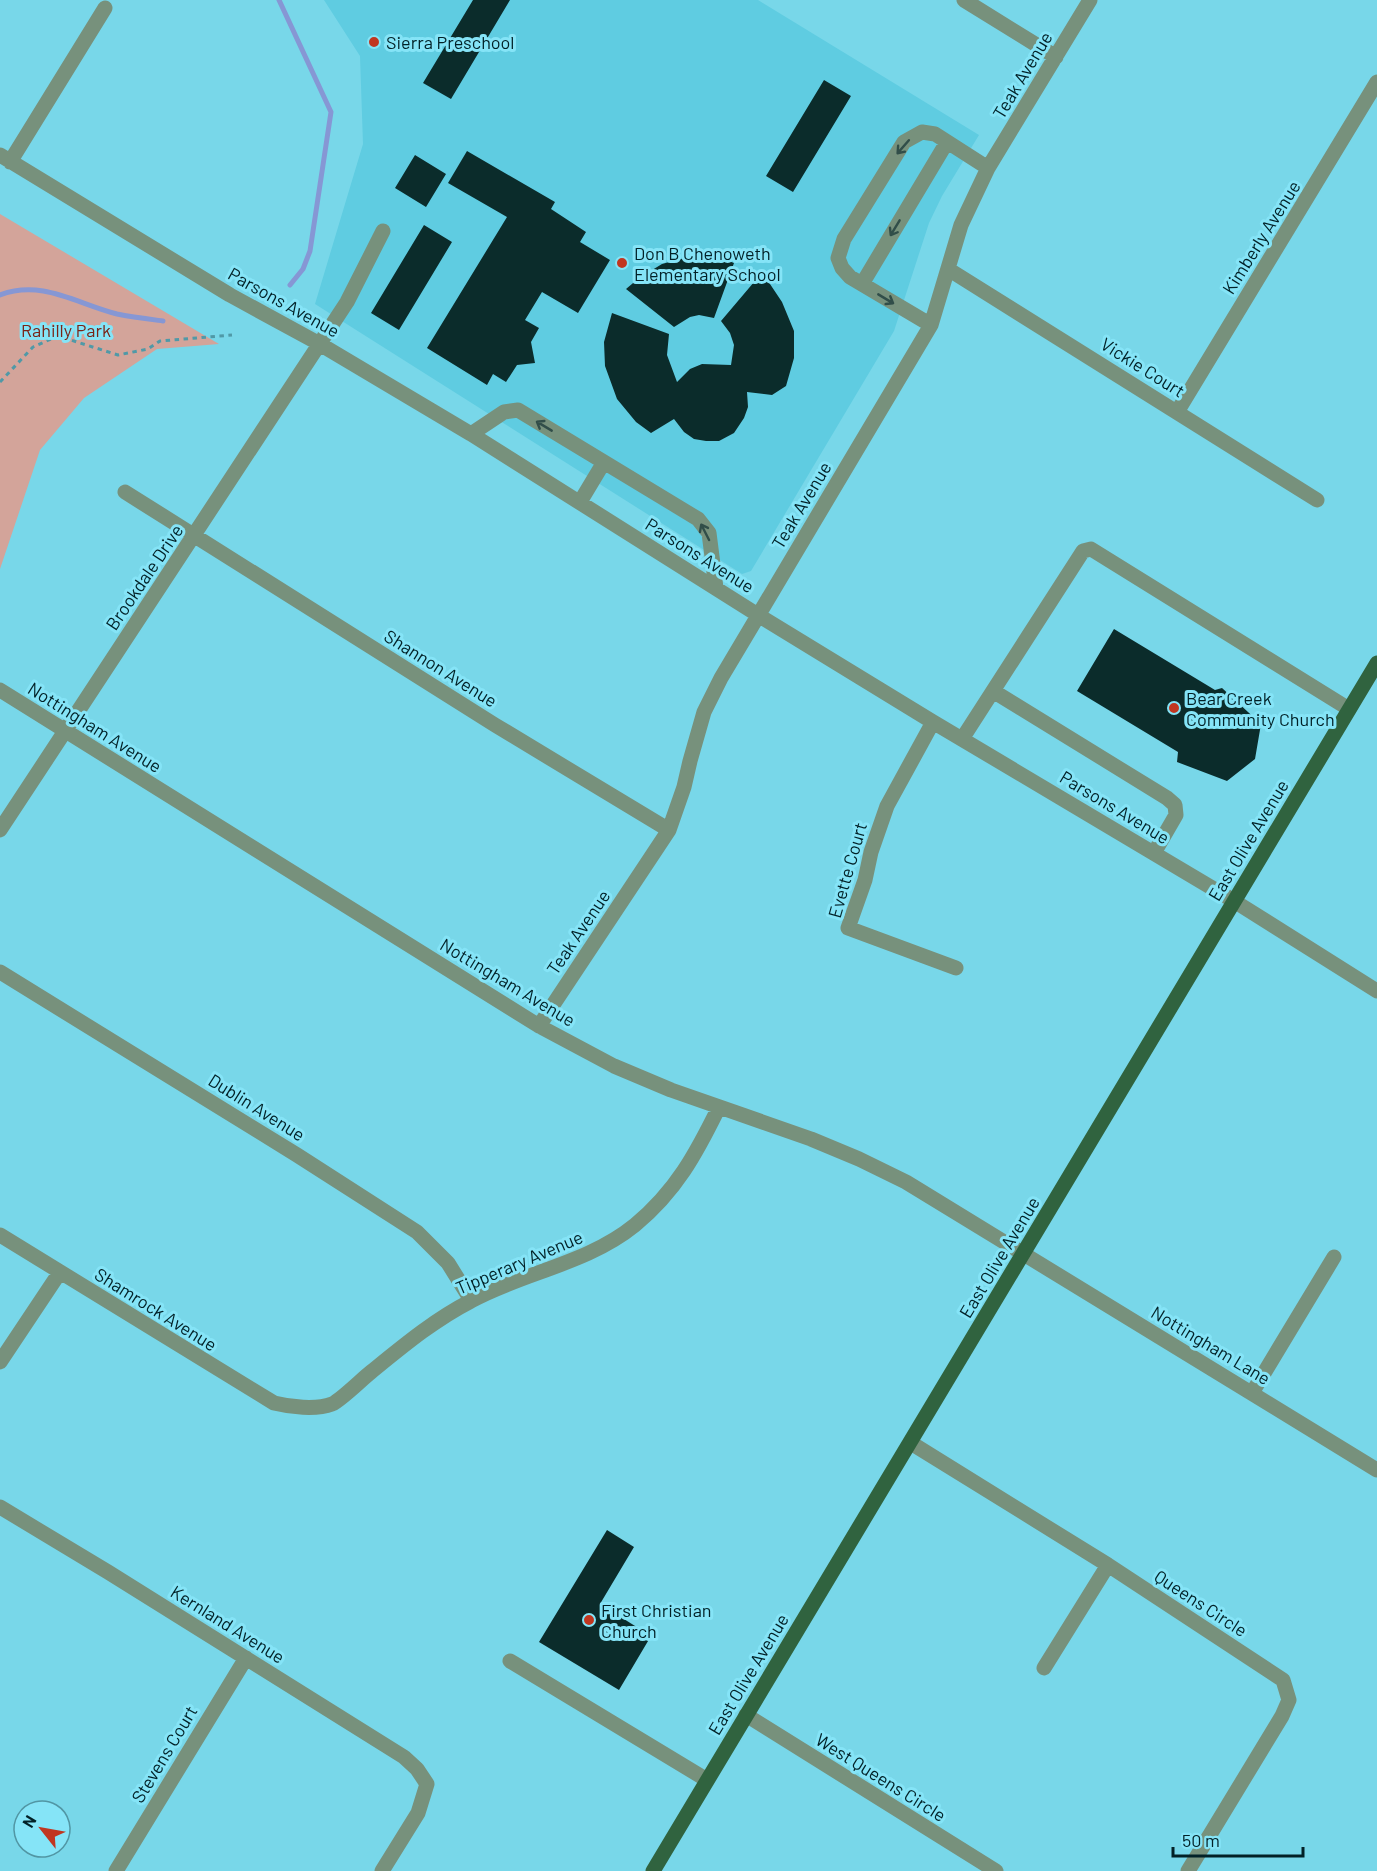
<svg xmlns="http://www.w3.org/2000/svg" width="1377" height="1871" font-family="Barlow,sans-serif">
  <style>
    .built { fill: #5fcce1 }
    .green { fill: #d3a49a }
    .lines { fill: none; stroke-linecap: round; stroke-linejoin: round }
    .stream { stroke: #8697d4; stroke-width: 5 }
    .building { fill: #0b2c2b }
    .path { stroke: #5099a7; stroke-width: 3; stroke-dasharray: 4.5 4.5; stroke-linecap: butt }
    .minor { stroke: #77917c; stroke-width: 15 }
    .major { stroke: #30633f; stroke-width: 15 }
    .oneway { stroke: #314e49 }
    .poi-dot { fill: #c13620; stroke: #85e4f7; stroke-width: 2 }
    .labels { text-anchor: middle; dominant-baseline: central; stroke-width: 6; stroke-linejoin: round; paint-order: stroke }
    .poi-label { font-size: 18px; fill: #022127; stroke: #85e4f7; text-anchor: start }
    .street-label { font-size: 18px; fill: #022127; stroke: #85e4f7 }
    .park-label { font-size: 18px; fill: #7a2316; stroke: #85e4f7 }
  </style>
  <rect width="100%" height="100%" fill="#78d7e9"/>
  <path class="built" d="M 324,0 L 758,0 L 979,135 L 942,196 L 929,223 L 894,331 L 751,571 L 742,574 L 315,304 L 363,144 L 360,56 Z"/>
  <path class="green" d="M 0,214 L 219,344 L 157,349 L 84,398 L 40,450 L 0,569 Z"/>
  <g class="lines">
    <path class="stream" d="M 279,0 L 331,112 L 310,251 L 303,269 L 290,285
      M 0,295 C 42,279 77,304 117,314 C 132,317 148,319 163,321"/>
  </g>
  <path class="building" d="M 473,0 L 510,0 L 451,99 L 423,83 Z
    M 824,80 L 851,96 L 793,192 L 766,176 Z
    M 467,151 L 555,202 L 551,209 L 586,232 L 580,242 L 610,260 L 578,313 L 542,292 L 525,320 L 539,328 L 531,342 L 535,363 L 517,365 L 506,382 L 493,374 L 487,385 L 427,348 L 507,217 L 448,183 Z
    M 415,155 L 446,174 L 426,207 L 395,188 Z
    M 424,225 L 452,242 L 399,330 L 371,313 Z
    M 700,257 L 721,258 L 734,263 L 714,318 L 699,315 L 690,317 L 674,327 L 626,289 L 639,278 L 662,264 L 680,259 Z
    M 760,275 L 768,281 L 782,302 L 794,331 L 794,358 L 786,386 L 772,395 L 747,392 L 748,407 L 744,418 L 734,433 L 719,441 L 706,441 L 694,439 L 684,432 L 674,419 L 651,433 L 636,422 L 617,399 L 605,366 L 604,342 L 612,313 L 669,334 L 667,355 L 677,382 L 690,369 L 702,364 L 731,365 L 734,345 L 730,333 L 721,321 Z
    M 1114,629 L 1215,690 L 1222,688 L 1261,724 L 1255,759 L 1227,781 L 1177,762 L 1178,752 L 1077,691 Z
    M 607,1530 L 634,1547 L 600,1604 L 651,1636 L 619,1690 L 539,1642 Z"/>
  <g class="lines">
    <path class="path" d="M 0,382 L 33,347 L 58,336 L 118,355 L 148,349 L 160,341 L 232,335"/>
    <path class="minor" d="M 964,0 L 1056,57
      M 0,155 L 230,295 L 318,343 L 471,434 L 758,615 L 933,722 L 1234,901 L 1377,991
      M 10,162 L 105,8
      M 948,269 L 1317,500
      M 862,284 L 947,142
      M 931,325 L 850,277 L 842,268 L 838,258 L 844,239 L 904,142 L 922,132 L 935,134 L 988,168
      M 1177,412 L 1377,82
      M 471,434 L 504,412 L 518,410 L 698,519 L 709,533 L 716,588
      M 125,492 L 495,725 L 669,830
      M 580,502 L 604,462
      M 0,690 L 539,1026 L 614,1066 L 671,1090 L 811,1139 L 859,1159 L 906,1182 L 1377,1470
      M 993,691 L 1167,798 L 1175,805 L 1176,815 L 1154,853
      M 933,722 L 887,806 L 871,852 L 865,880 L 848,928 L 956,968
      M 962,739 L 1083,551 L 1091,549 L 1349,709
      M 0,830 L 347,302 L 383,231
      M 0,972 L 297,1155 L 417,1232 L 448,1263 L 471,1300
      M 539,1026 L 669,830 L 684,787 L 690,761 L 704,712 L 721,678 L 931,325 L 961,225 L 988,168 L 1090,0
      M 0,1235 L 274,1403 C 290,1407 316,1410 332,1404 C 341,1400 362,1379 371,1372 C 403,1346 434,1320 471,1301 C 524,1272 587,1264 635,1225 C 676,1191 696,1154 719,1107
      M 0,1362 L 60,1272
      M 1252,1393 L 1334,1257
      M 911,1443 L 1108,1565 L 1283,1680 L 1289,1700 L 1282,1716 L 1188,1871
      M 0,1507 L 108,1572 L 404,1757 L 417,1769 L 427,1784 L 418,1813 L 382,1871
      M 510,1661 L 707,1780
      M 1044,1668 L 1108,1565
      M 746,1715 L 996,1871
      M 116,1871 L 246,1658"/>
    <path class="major" d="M 653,1871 L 1377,663"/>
  </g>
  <defs><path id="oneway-shaft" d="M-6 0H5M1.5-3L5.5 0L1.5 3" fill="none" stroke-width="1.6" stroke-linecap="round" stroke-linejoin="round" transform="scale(1.5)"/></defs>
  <g class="oneway">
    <use href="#oneway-shaft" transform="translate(903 147) rotate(131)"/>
    <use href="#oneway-shaft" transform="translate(895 228) rotate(121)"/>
    <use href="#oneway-shaft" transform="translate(886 299) rotate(31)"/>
    <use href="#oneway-shaft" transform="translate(544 426) rotate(-149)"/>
    <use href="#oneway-shaft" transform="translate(705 532) rotate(-117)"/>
  </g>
  <g class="poi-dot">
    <circle cx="374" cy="42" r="6"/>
    <circle cx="622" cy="263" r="6"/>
    <circle cx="1174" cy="708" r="6"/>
    <circle cx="589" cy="1620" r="6"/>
  </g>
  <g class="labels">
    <g class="poi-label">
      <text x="386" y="42">Sierra Preschool</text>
      <text x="634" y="253">Don B Chenoweth<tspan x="634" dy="21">Elementary School</tspan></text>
      <text x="1186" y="698">Bear Creek<tspan x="1186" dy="21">Community Church</tspan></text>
      <text x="601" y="1610">First Christian<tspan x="601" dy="21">Church</tspan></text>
    </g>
    <g class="street-label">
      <text transform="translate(1022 75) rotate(-59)">Teak Avenue</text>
      <text transform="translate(1261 237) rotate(-58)">Kimberly Avenue</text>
      <text transform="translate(284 302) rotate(29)">Parsons Avenue</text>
      <text transform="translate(1143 367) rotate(32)">Vickie Court</text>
      <text transform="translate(801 505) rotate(-59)">Teak Avenue</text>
      <text transform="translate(700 555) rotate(32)">Parsons Avenue</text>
      <text transform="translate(144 577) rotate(-56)">Brookdale Drive</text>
      <text transform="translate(441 668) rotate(32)">Shannon Avenue</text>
      <text transform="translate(95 727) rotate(32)">Nottingham Avenue</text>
      <text transform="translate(1115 807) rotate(31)">Parsons Avenue</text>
      <text transform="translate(1248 840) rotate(-59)">East Olive Avenue</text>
      <text transform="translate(847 870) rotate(-74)">Evette Court</text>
      <text transform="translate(578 932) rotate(-56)">Teak Avenue</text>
      <text transform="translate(508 982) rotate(31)">Nottingham Avenue</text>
      <text transform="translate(257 1107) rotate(32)">Dublin Avenue</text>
      <text transform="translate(999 1257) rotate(-59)">East Olive Avenue</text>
      <text transform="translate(519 1262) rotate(-23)">Tipperary Avenue</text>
      <text transform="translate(156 1309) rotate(32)">Shamrock Avenue</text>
      <text transform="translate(1211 1345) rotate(31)">Nottingham Lane</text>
      <text transform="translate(1201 1603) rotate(33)">Queens Circle</text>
      <text transform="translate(228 1624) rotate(32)">Kernland Avenue</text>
      <text transform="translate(748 1674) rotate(-59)">East Olive Avenue</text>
      <text transform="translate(164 1754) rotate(-59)">Stevens Court</text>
      <text transform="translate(881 1777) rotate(32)">West Queens Circle</text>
    </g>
    <g class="park-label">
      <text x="66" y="330">Rahilly Park</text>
    </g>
  </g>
  <g transform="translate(42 1829) rotate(301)"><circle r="28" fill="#85e4f7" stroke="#5196a4" stroke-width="1.5"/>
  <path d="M0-4.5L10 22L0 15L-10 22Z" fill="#c13620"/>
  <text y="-9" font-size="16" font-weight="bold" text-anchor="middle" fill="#022127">N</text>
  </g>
  <path d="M1173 1847v9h130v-9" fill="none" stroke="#022127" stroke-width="3"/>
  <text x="1182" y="1847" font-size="18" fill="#022127" stroke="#85e4f7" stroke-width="4.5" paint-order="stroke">50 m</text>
</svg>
